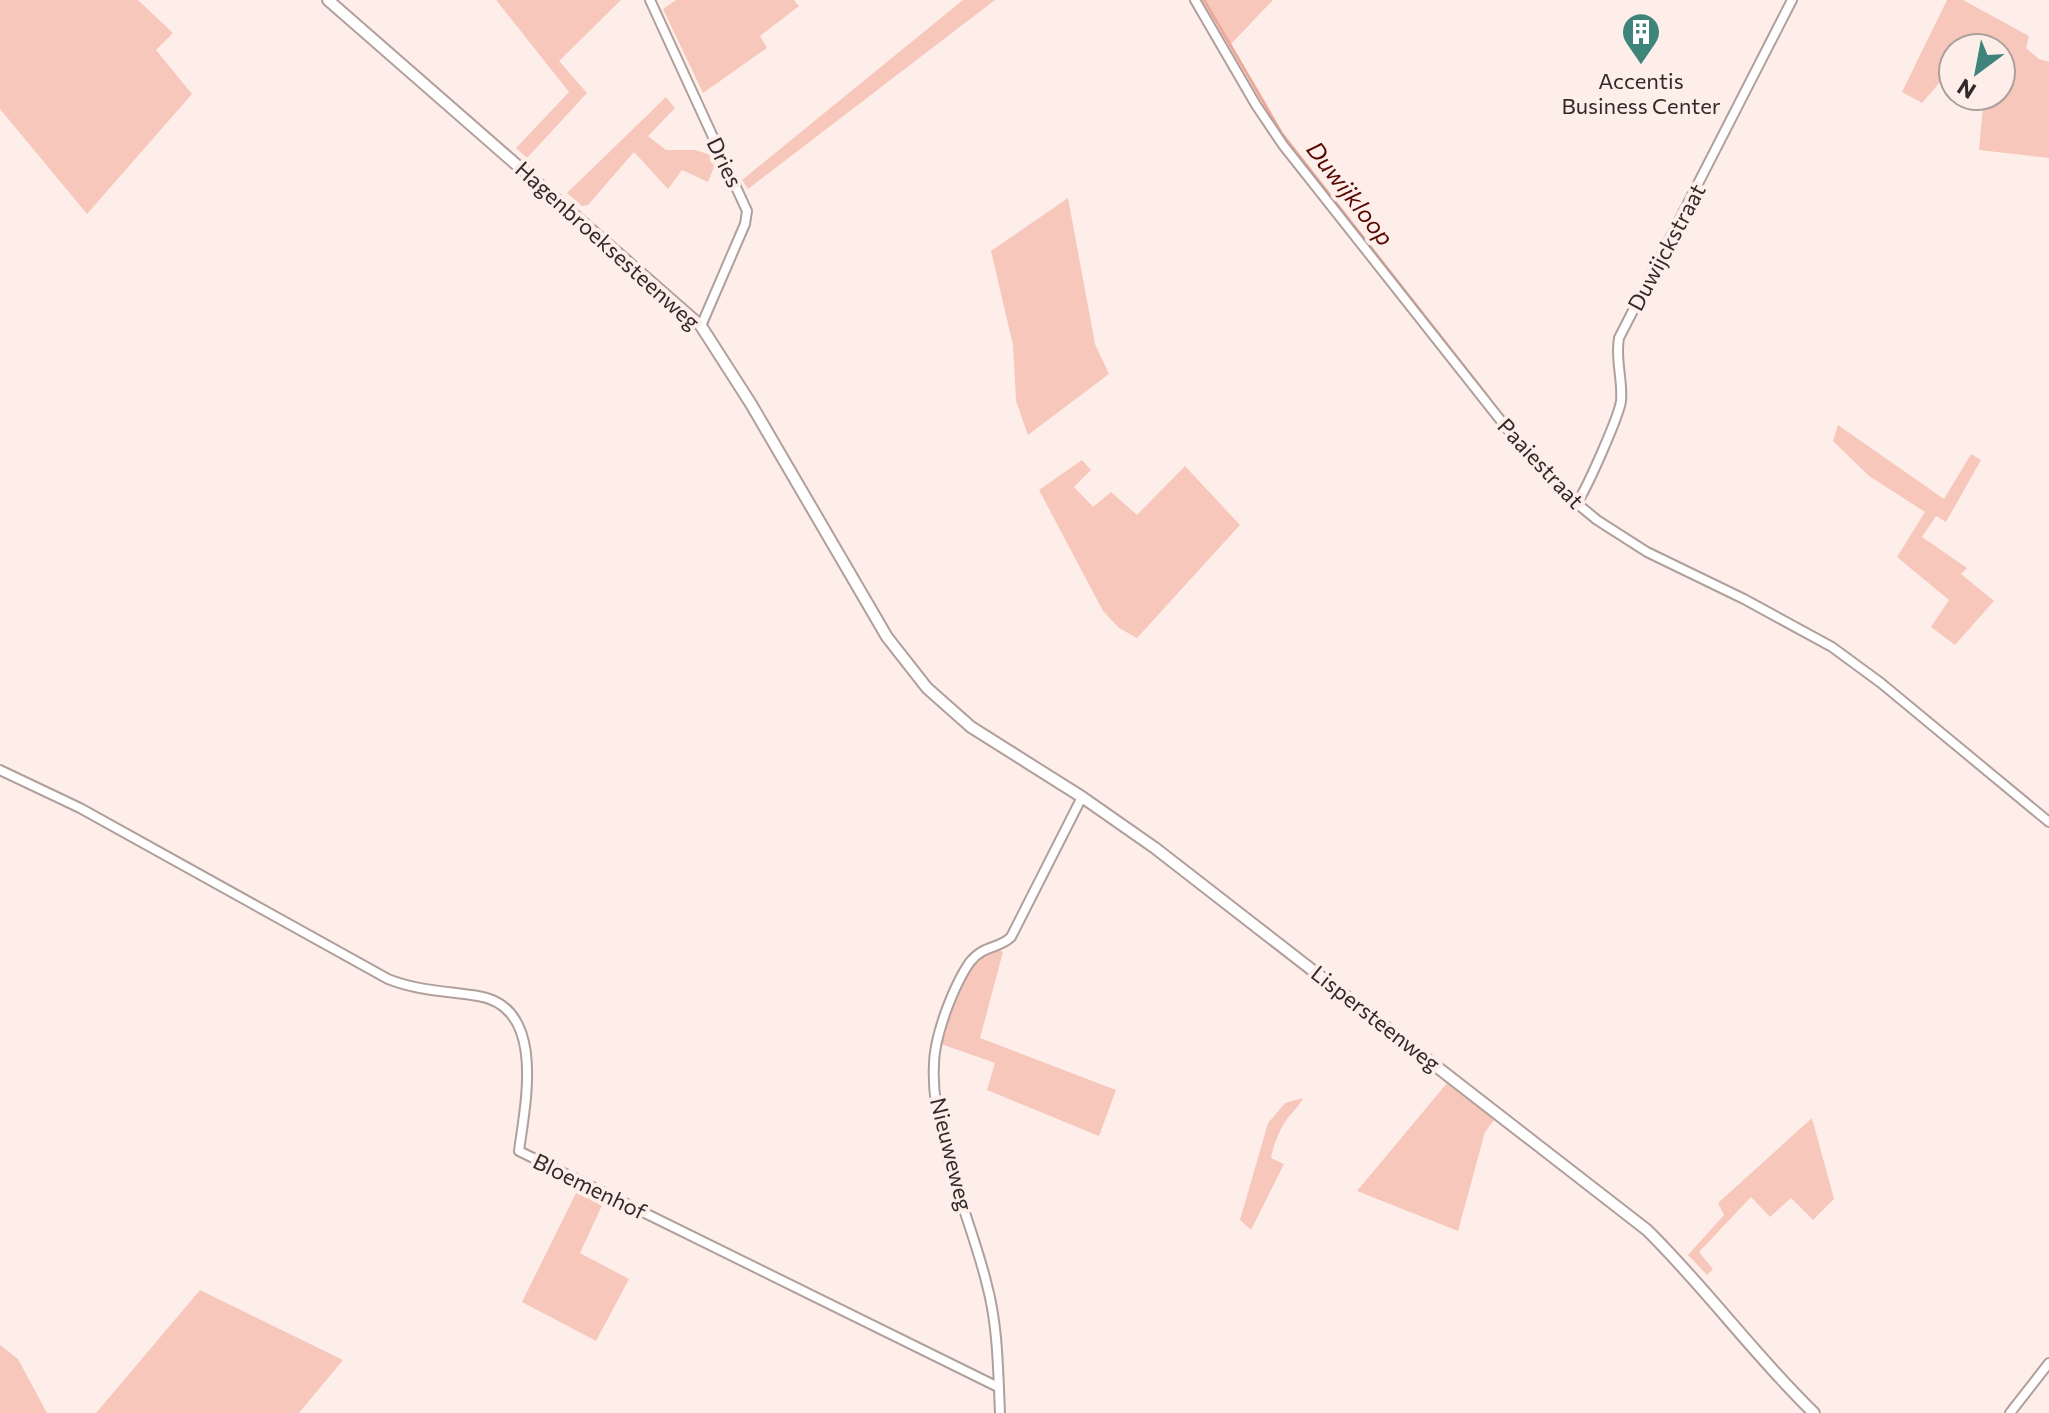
<svg xmlns="http://www.w3.org/2000/svg" width="2049" height="1413" font-family="Commissioner,sans-serif">
  <style>
    .green { fill: #f7c7bc }
    .lines { fill: none; stroke-linecap: round; stroke-linejoin: round }
    .stream { stroke: #eca99a; stroke-width: 3 }
    .minor-casing { stroke: #b19f9b; stroke-width: 12 }
    .tertiary-casing { stroke: #b19f9b; stroke-width: 14 }
    .minor { stroke: #fff; stroke-width: 8 }
    .tertiary { stroke: #fff; stroke-width: 10 }
    .labels { text-anchor: middle; dominant-baseline: central; stroke-width: 8; stroke-linejoin: round; paint-order: stroke }
    .poi-label { font-size: 22px; fill: #312a28; stroke: #feeeea }
    .street-label { font-size: 22px; fill: #312a28; stroke: #feeeea }
    .water-label { font-size: 24px; font-style: italic; fill: #570700; stroke: #feeeea }
  </style>
  <rect width="100%" height="100%" fill="#feeeea"/>
  <path class="green" d="M 0,0 L 138,0 L 173,33 L 156,50 L 192,94 L 87,214 L 0,109 Z
    M 496,0 L 621,0 L 559,61 L 587,93 L 527,158 L 516,148 L 569,92 Z
    M 676,0 L 794,0 L 799,6 L 760,36 L 767,48 L 703,93 L 663,9 Z
    M 963,0 L 995,0 L 748,189 L 742,180 Z
    M 1204,0 L 1273,0 L 1231,44 Z
    M 1947,0 L 1963,0 L 2029,36 L 2026,48 L 2039,59 L 2049,62 L 2049,158 L 1979,150 L 1984,96 L 2001,96 L 2001,48 L 1953,48 L 1953,67 L 1922,103 L 1902,92 Z
    M 666,97 L 675,108 L 648,136 L 666,150 L 695,150 L 718,157 L 708,182 L 682,170 L 668,189 L 634,152 L 588,205 L 582,206 L 567,193 Z
    M 1068,198 L 1095,344 L 1109,374 L 1028,435 L 1016,401 L 1013,345 L 991,251 Z
    M 1838,425 L 1944,499 L 1971,454 L 1981,460 L 1946,522 L 1936,516 L 1922,537 L 1967,568 L 1961,574 L 1994,601 L 1955,645 L 1931,627 L 1949,600 L 1897,557 L 1925,512 L 1869,476 L 1833,441 Z
    M 1082,460 L 1091,470 L 1074,487 L 1093,507 L 1111,492 L 1137,515 L 1185,466 L 1240,525 L 1137,638 L 1119,628 L 1103,611 L 1039,490 Z
    M 995,947 L 1003,952 L 980,1038 L 1116,1090 L 1099,1136 L 987,1090 L 995,1063 L 941,1044 C 952,1013 961,960 995,947 Z
    M 1447,1083 L 1495,1119 L 1485,1132 L 1458,1231 L 1357,1191 Z
    M 1303,1098 C 1300,1105 1296,1108 1291,1114 C 1281,1125 1274,1143 1271,1158 L 1284,1164 L 1251,1230 L 1240,1220 L 1268,1123 L 1285,1103 Z
    M 1812,1118 L 1834,1199 L 1813,1220 L 1791,1198 L 1770,1217 L 1751,1197 L 1699,1252 L 1713,1269 L 1707,1275 L 1688,1255 L 1724,1215 L 1718,1203 Z
    M 579,1187 L 605,1199 L 580,1253 L 629,1279 L 596,1341 L 522,1302 Z
    M 200,1290 L 343,1360 L 299,1413 L 96,1413 Z
    M 0,1345 L 18,1359 L 47,1413 L 0,1413 Z"/>
  <g class="lines">
    <path class="stream" d="M 1204,0 L 1282,134 L 1488,397"/>
    <defs>
      <path id="minor" d="M 650,0 L 747,211 L 745,224 L 701,326
        M 1195,0 L 1256,105 L 1283,145 L 1517,441 L 1563,492 L 1597,520 L 1647,552 L 1744,599 L 1832,647 L 1881,683 L 2049,822
        M 1576,504 C 1586,491 1619,416 1621,401 C 1623,380 1615,359 1619,338 L 1792,0
        M 0,770 L 80,808 L 388,979 C 418,991 447,991 478,996 C 547,1007 525,1105 519,1151 L 998,1387
        M 1000,1413 C 998,1370 998,1326 987,1285 C 971,1218 930,1134 934,1065 C 934,1047 940,1028 946,1011 C 952,995 960,976 970,962 C 983,945 999,949 1011,937 L 1082,797
        M 2010,1413 L 2049,1363"/>
      <path id="tertiary" d="M 328,0 L 701,326 L 751,404 L 887,637 L 927,688 L 971,727 L 1082,797 L 1155,848 L 1647,1230 C 1706,1288 1754,1355 1814,1413"/>
    </defs>
    <use href="#minor" class="minor-casing"/>
    <use href="#tertiary" class="tertiary-casing"/>
    <use href="#minor" class="minor"/>
    <use href="#tertiary" class="tertiary"/>
  </g>
  <defs>
    <symbol id="building-pin" viewBox="-11 -11 22 30"><path d="M0 17L-7.5 6A9.5 9.5 0 1 1 7.5 6Z" fill="#3f847a" stroke="#feeeea"/><path d="M-4-6H4V6H1V3H-1V6H-4ZM-2.5-4.3h1.7v1.8h-1.7ZM.8-4.3h1.7v1.8H.8ZM-2.5-1h1.7V.8h-1.7ZM.8-1h1.7V.8H.8Z" fill="#fff"/></symbol>
  </defs>
  <g fill-rule="evenodd">
    <use href="#building-pin" x="1619" y="10" width="44" height="60"/>
  </g>
  <g class="labels">
    <g class="poi-label">
      <text x="1641" y="80">Accentis<tspan x="1641" dy="25">Business Center</tspan></text>
    </g>
    <g class="street-label">
      <text transform="translate(725 162) rotate(64)">Dries</text>
      <text transform="translate(608 245) rotate(42)">Hagenbroeksesteenweg</text>
      <text transform="translate(1666 247) rotate(-62)">Duwijckstraat</text>
      <text transform="translate(1541 463) rotate(47)">Paaiestraat</text>
      <text transform="translate(1376 1018) rotate(38)">Lispersteenweg</text>
      <text transform="translate(952 1154) rotate(76)">Nieuweweg</text>
      <text transform="translate(590 1186) rotate(26)">Bloemenhof</text>
    </g>
    <g class="water-label">
      <text transform="translate(1351 193) rotate(52)">Duwijkloop</text>
    </g>
  </g>
  <g transform="translate(1977 72) rotate(212)"><circle r="38" fill="#feeeea" stroke="#aca09c" stroke-width="2"/>
  <path d="M0-6L14 30L0 20L-14 30Z" fill="#3f847a"/>
  <text y="-12" font-size="22" font-weight="bold" text-anchor="middle" fill="#312a28">N</text>
  </g>
</svg>
